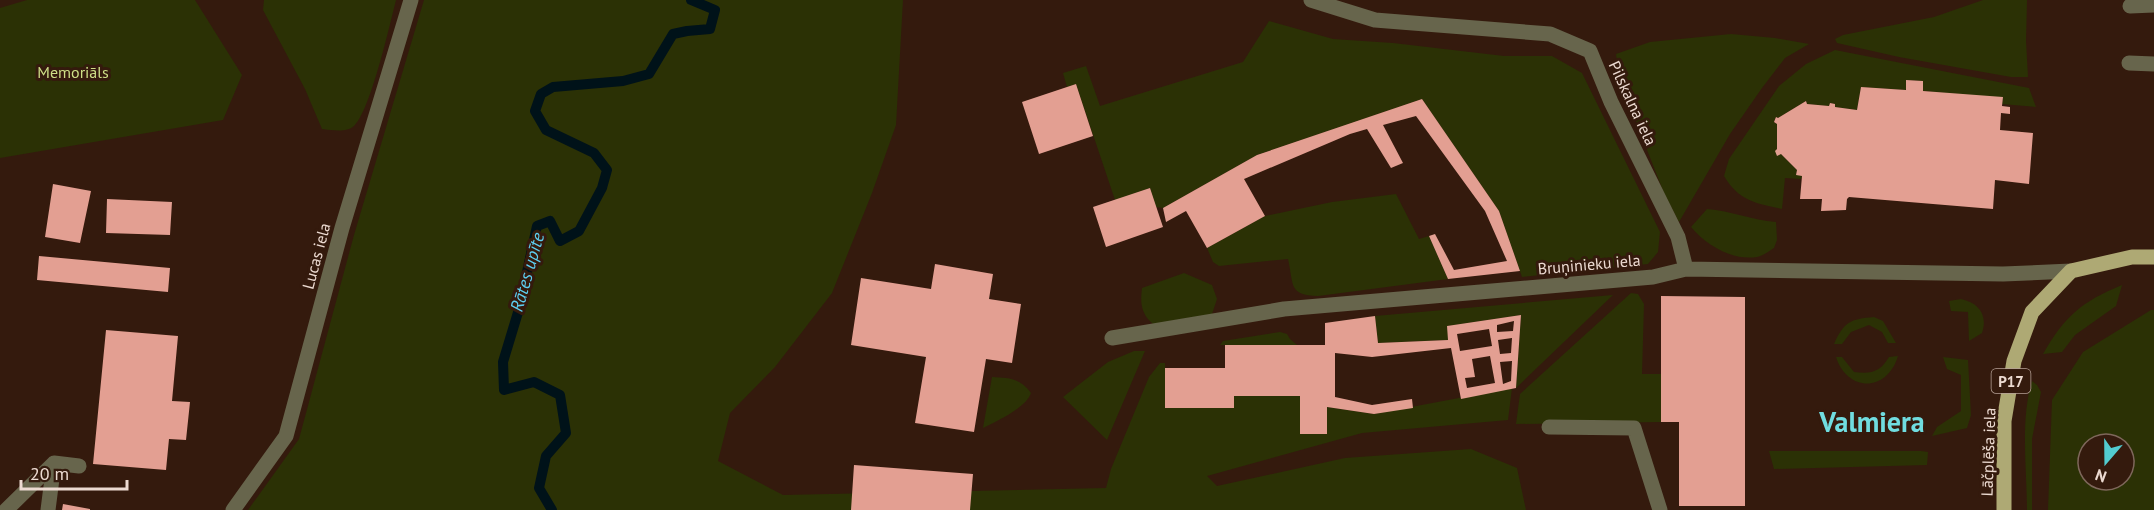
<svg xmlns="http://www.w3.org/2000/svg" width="2154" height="510" font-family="'PT Sans',sans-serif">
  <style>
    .green { fill: #2b3105; fill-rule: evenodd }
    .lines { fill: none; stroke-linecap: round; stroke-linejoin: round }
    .stream { stroke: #001219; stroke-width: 10 }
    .building { fill: #e39f92; fill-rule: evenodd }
    .minor { stroke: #67654c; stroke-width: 15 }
    .major { stroke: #aea974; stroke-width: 15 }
    .labels { text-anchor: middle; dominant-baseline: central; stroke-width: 6; stroke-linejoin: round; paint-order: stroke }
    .shield { fill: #341a0d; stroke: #b5a096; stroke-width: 1.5 }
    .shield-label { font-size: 15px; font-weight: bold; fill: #ecdad1 }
    .park-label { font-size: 16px; fill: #cedf87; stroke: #341a0d }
    .street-label { font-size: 16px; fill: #ecdad1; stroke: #341a0d }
    .water-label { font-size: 18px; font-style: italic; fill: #5dcff2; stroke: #341a0d }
    .town-label { font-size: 28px; font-weight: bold; fill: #70dde0; stroke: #341a0d }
  </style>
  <rect width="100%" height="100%" fill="#341a0d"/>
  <path class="green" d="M 27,0 L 195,0 L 242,75 L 223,120 L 0,158 L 0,8 Z
    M 264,0 L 396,0 C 390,24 370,112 354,126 C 346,133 332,130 322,129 L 305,89 L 263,10 Z
    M 424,0 L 903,0 L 896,125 L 872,193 L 832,293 L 775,367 L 730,413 L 718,461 L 783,495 L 1106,488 L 1111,469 L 1149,377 L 1160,363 L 1165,363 L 1166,408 L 1234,408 L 1234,396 L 1300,396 L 1301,434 L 1327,434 L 1327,407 L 1374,414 L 1512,388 L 1508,420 L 1362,433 L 1207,476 L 1217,486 L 1345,458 L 1471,449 L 1517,468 L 1526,510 L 248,510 L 299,439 L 354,235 Z
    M 1983,0 L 2027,0 L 2026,41 L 2028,77 L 2011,77 L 1899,57 L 1837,43 L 1835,39 L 1843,35 L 1934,17 Z
    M 1269,21 L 1333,39 L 1393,43 L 1504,56 L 1552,56 L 1582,73 L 1660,232 L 1658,252 L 1648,264 L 1522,277 L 1499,211 L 1422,99 L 1257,155 L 1163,208 L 1156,207 L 1150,188 L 1115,200 L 1076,84 L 1067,87 L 1063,73 L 1086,66 L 1100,106 L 1243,62 Z
    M 1731,34 L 1775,38 L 1809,44 L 1785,58 L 1762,88 L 1730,134 L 1679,222 L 1664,193 L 1620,81 L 1616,54 L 1650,42 Z
    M 1835,50 L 2029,88 L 2036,107 L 2002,104 L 2003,98 L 1923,91 L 1922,81 L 1906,80 L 1906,90 L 1861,87 L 1857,110 L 1835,107 L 1835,104 L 1830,103 L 1829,106 L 1807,104 L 1806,101 L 1778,118 L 1776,117 L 1774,122 L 1777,124 L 1781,154 L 1797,170 L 1796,174 L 1802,176 L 1801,179 L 1785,178 L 1782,209 C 1755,203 1739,201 1724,176 L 1729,159 L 1779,86 L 1806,64 Z
    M 1396,194 L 1419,239 L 1429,236 L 1448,279 L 1318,296 C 1288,295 1294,285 1288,259 L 1219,266 L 1213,262 L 1207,248 L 1265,216 L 1332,202 Z
    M 1707,209 C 1731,211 1752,220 1776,222 L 1777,240 L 1774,248 C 1769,251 1763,256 1757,257 C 1732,261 1706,245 1691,227 Z
    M 1184,273 L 1212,285 L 1217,299 L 1212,314 L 1153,324 C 1141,314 1140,303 1142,288 Z
    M 2122,285 L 2116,306 L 2075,335 L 2062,352 L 2043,354 C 2065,316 2081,302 2122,285 Z
    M 1631,293 L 1638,294 L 1644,304 L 1642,374 L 1661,374 L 1661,422 L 1516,424 L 1520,394 Z
    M 1613,295 L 1516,388 L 1521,315 L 1448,326 L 1448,340 L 1378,343 L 1375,316 Z
    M 1961,299 C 1979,303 1988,315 1982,333 L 1969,341 L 1968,312 L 1951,311 L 1949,301 Z
    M 2151,310 L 2154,310 L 2154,510 L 2048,510 L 2052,400 L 2083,352 ZM 2088,444 L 2124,444 L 2124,480 L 2088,480 Z
    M 1874,317 L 1883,321 L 1896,343 L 1888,343 L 1882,332 L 1869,325 L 1851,332 L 1842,344 L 1834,344 C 1844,322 1850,319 1874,317 Z
    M 1280,332 L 1287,334 L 1290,339 L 1297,345 L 1220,345 L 1223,341 Z
    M 1134,351 L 1145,351 L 1107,440 L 1063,397 L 1108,362 Z
    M 1898,356 C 1887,393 1847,392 1836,357 L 1842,357 L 1854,372 C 1872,374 1880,372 1889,357 Z
    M 1943,357 L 1968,360 L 1971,415 L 1967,428 L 1932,436 L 1937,427 L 1961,411 L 1961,375 L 1947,369 Z
    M 992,377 C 1009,378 1020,378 1031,393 C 1026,408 997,421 983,428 Z
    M 2032,381 L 2037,385 L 2041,392 L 2032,439 L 2032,510 L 2027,510 C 2027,470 2020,420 2032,381 Z
    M 1769,451 L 1921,451 L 1928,452 L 1927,465 L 1774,469 Z"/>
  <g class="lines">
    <path class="stream" d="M 552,510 L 539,488 L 546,456 L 566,433 L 560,395 L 534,382 L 504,390 L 503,362 L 519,309 L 537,226 L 550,221 L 560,241 L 579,231 L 602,188 L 607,170 L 594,153 L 546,130 L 535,111 L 541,94 L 553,87 L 623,81 L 649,74 L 673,34 L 687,31 L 710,29 L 715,10 L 691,0"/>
  </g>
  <path class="building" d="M 1906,80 L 1923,81 L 1923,91 L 2003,97 L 2002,106 L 2010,107 L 2010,114 L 2001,113 L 2000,130 L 2033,133 L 2029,184 L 1995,180 L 1993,209 L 1849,197 L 1847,199 L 1846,210 L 1821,211 L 1822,199 L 1800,199 L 1802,176 L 1796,175 L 1797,170 L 1781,154 L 1777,156 L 1775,151 L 1777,149 L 1777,124 L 1774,122 L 1776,117 L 1778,118 L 1806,101 L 1807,104 L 1829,106 L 1830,103 L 1835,104 L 1835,107 L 1857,110 L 1861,87 L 1906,90 Z
    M 1076,84 L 1093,136 L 1039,154 L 1022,102 Z
    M 1422,99 L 1499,211 L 1520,271 L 1448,279 L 1429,236 L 1435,234 L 1454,270 L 1507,261 L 1485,211 L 1416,116 L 1383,125 L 1403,163 L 1391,168 L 1367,129 L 1350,134 L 1244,179 L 1265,216 L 1207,248 L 1186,211 L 1166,222 L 1163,208 L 1257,155 Z
    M 53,184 L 91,191 L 80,243 L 45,237 Z
    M 1150,188 L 1163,227 L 1106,247 L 1093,207 Z
    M 107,199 L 172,202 L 170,235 L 106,233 Z
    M 39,256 L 170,268 L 168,292 L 37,280 Z
    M 935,264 L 993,274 L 989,299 L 1021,304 L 1012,363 L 986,359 L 974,432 L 915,423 L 926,357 L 851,345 L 861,278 L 931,289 Z
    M 1661,296 L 1745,297 L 1745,506 L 1679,506 L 1679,422 L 1661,422 Z
    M 1521,315 L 1516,388 L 1461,399 L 1451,348 L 1372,357 L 1335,353 L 1335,397 L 1372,405 L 1412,399 L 1413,408 L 1374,414 L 1327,407 L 1327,434 L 1300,434 L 1300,396 L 1234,396 L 1234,408 L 1165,408 L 1165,368 L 1225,368 L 1225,345 L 1325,345 L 1325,323 L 1375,316 L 1378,343 L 1448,340 L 1447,326 ZM 1514,321 L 1513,331 L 1497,332 L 1497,325 ZM 1489,329 L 1492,346 L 1460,351 L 1457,334 ZM 1512,338 L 1511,353 L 1500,354 L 1498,340 ZM 1490,356 L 1495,383 L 1467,388 L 1465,378 L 1475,377 L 1472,359 ZM 1512,361 L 1511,381 L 1503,384 L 1500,362 Z
    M 106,330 L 178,336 L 172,401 L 190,402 L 186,440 L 169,439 L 166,470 L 93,464 Z
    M 854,465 L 973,474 L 970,510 L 851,510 Z
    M 63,504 L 90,509 L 90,510 L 62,510 Z"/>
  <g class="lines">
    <path class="minor" d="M 1311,0 L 1375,20 L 1550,34 L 1590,51 L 1611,102 L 1678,237 L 1686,269
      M 2130,6 L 2154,5
      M 2129,63 L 2154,64
      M 1112,338 L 1284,309 L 1653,277 L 1686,269 L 2003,274 L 2071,271
      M 1549,427 L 1634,428 L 1660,510
      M 6,510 L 54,463
      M 48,510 L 54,463 L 79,466
      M 233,510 L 286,436 L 342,228 L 411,0"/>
    <path class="major" d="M 2004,510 L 2004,421 L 2014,361 L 2032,312 L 2071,271 L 2132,257 L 2154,257"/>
  </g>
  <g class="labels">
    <rect class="shield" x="1991.5" y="369" width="39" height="24" rx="4.5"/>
    <g class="shield-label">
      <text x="2011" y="381">P17</text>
    </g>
    <g class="park-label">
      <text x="73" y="72">Memoriāls</text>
    </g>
    <g class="street-label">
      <text transform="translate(1633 103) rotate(65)">Pilskalna iela</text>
      <text transform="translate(316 256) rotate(-75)">Lucas iela</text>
      <text transform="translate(1589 264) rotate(-5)">Bruņinieku iela</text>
      <text transform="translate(1988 452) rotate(-88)">Lāčplēša iela</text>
    </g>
    <g class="water-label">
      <text transform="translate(527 272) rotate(-74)">Rātes upīte</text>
    </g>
    <g class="town-label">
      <text x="1872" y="421">Valmiera</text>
    </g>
  </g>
  <g transform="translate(2106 462) rotate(200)"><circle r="28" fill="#341a0d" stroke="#7e675b" stroke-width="1.5"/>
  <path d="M0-4.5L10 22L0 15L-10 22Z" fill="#52ccd0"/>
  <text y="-9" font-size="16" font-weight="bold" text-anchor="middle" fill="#ecdad1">N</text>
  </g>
  <path d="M21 480v9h106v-9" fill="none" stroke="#ecdad1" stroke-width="3"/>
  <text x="30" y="480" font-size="18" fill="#ecdad1" stroke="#341a0d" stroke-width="4.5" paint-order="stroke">20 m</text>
</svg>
